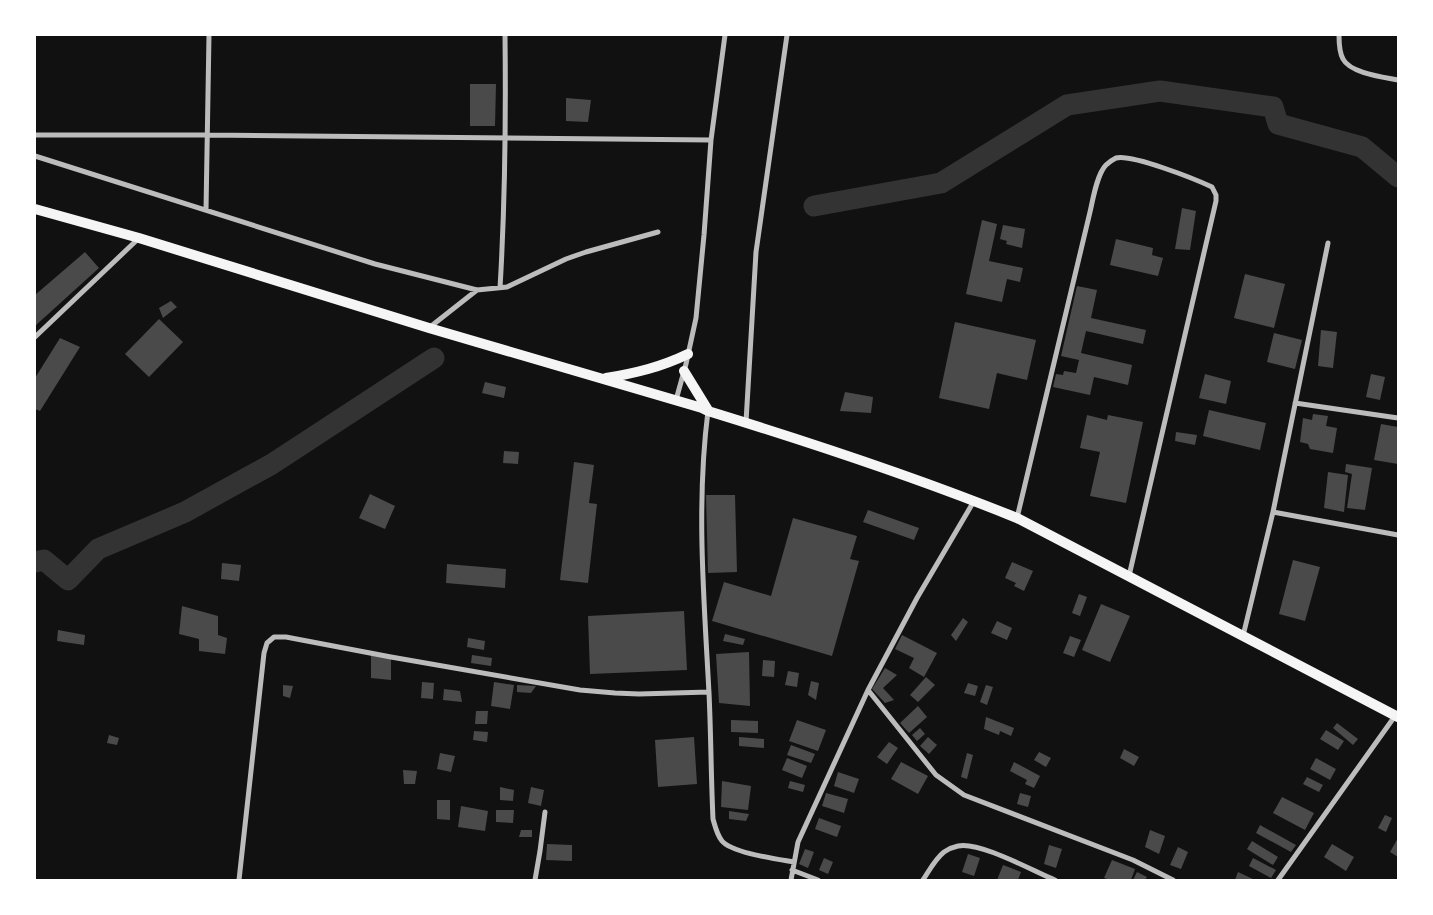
<svg xmlns="http://www.w3.org/2000/svg" width="1433" height="915" font-family="Poppins,sans-serif">
  <style>
    .lines { fill: none; stroke-linecap: round; stroke-linejoin: round }
    .river { stroke: #333; stroke-width: 21 }
    .building { fill: #4a4a4a }
    .minor { stroke: #bcbcbc; stroke-width: 5 }
    .primary { stroke: #f5f5f5; stroke-width: 10 }
  </style>
  <rect width="100%" height="100%" fill="#111"/>
  <g class="lines">
    <path class="river" d="M 814,206 L 941,183 L 1067,105 L 1160,91 L 1273,107 L 1278,124 L 1362,147 L 1398,177
      M 35,562 L 44,560 L 68,580 L 98,549 L 185,512 L 272,464 L 434,358"/>
  </g>
  <path class="building" d="M 470,84 L 496,84 L 495,126 L 470,126 Z
    M 566,98 L 591,100 L 588,122 L 566,121 Z
    M 1182,208 L 1196,211 L 1190,250 L 1175,249 Z
    M 982,220 L 997,224 L 989,261 L 1023,268 L 1020,282 L 1007,279 L 1002,302 L 966,294 Z
    M 1003,225 L 1025,229 L 1022,248 L 1006,244 L 1007,241 L 1000,239 Z
    M 1116,239 L 1153,248 L 1152,255 L 1163,258 L 1158,276 L 1110,265 Z
    M 85,252 L 99,268 L 35,326 L 35,295 Z
    M 1245,274 L 1285,284 L 1274,328 L 1234,318 Z
    M 1077,286 L 1097,290 L 1091,318 L 1146,330 L 1143,344 L 1086,331 L 1081,353 L 1132,365 L 1128,385 L 1094,377 L 1090,395 L 1053,387 L 1056,374 L 1063,375 L 1064,371 L 1076,373 L 1079,360 L 1061,356 Z
    M 171,301 L 177,307 L 163,318 L 159,308 Z
    M 159,319 L 183,342 L 149,377 L 125,354 Z
    M 955,322 L 1036,340 L 1027,380 L 997,373 L 989,409 L 939,398 Z
    M 1321,330 L 1337,332 L 1333,368 L 1318,366 Z
    M 1274,333 L 1302,340 L 1295,369 L 1267,362 Z
    M 60,338 L 80,347 L 40,411 L 35,409 L 35,378 Z
    M 1205,374 L 1231,381 L 1226,404 L 1199,398 Z
    M 1371,374 L 1385,377 L 1380,400 L 1366,397 Z
    M 485,382 L 506,387 L 504,398 L 482,393 Z
    M 845,392 L 873,397 L 871,413 L 840,411 Z
    M 1209,410 L 1266,423 L 1260,450 L 1203,436 Z
    M 1313,414 L 1328,416 L 1326,426 L 1337,428 L 1333,453 L 1310,449 L 1308,444 L 1300,442 L 1303,418 L 1312,420 Z
    M 1087,415 L 1107,420 L 1108,415 L 1143,422 L 1126,503 L 1090,496 L 1100,452 L 1080,448 Z
    M 1381,424 L 1398,427 L 1398,464 L 1374,460 Z
    M 1176,432 L 1197,435 L 1195,445 L 1175,441 Z
    M 504,451 L 519,452 L 518,464 L 503,463 Z
    M 574,462 L 594,465 L 589,503 L 597,504 L 588,583 L 560,580 Z
    M 1346,464 L 1372,468 L 1365,510 L 1347,508 L 1352,474 L 1345,472 Z
    M 1328,472 L 1348,475 L 1344,512 L 1324,508 Z
    M 370,494 L 395,506 L 385,529 L 359,518 Z
    M 706,495 L 735,495 L 737,572 L 708,573 Z
    M 868,510 L 919,528 L 914,540 L 863,522 Z
    M 793,518 L 857,536 L 850,559 L 859,561 L 832,656 L 712,621 L 724,582 L 771,596 Z
    M 1293,560 L 1320,567 L 1305,621 L 1279,614 Z
    M 1012,562 L 1033,571 L 1024,591 L 1014,586 L 1016,583 L 1005,578 Z
    M 222,563 L 241,565 L 239,581 L 221,579 Z
    M 447,564 L 506,569 L 505,588 L 446,583 Z
    M 1079,594 L 1087,597 L 1080,616 L 1072,613 Z
    M 1101,604 L 1130,616 L 1110,662 L 1082,650 Z
    M 182,606 L 218,616 L 218,635 L 227,638 L 225,654 L 199,651 L 199,639 L 179,634 Z
    M 684,611 L 687,670 L 590,674 L 588,616 Z
    M 963,618 L 968,622 L 956,641 L 951,635 Z
    M 997,621 L 1012,628 L 1007,640 L 991,633 Z
    M 58,630 L 85,635 L 84,645 L 57,641 Z
    M 725,634 L 745,639 L 743,645 L 723,641 Z
    M 902,635 L 937,653 L 924,677 L 909,668 L 914,658 L 895,649 Z
    M 1070,636 L 1081,640 L 1074,657 L 1063,653 Z
    M 468,638 L 485,641 L 484,650 L 467,647 Z
    M 749,652 L 750,706 L 719,703 L 716,654 Z
    M 371,654 L 391,657 L 391,680 L 371,678 Z
    M 472,655 L 492,658 L 491,666 L 471,663 Z
    M 763,660 L 775,661 L 774,677 L 762,676 Z
    M 885,668 L 897,675 L 883,688 L 894,700 L 885,703 L 872,689 Z
    M 788,671 L 799,673 L 797,687 L 785,685 Z
    M 926,677 L 935,685 L 918,702 L 910,695 Z
    M 811,681 L 819,683 L 816,700 L 808,695 Z
    M 422,682 L 434,683 L 433,699 L 421,698 Z
    M 494,682 L 514,685 L 510,709 L 491,706 Z
    M 968,683 L 978,686 L 975,696 L 964,693 Z
    M 283,685 L 293,686 L 290,698 L 283,696 Z
    M 517,685 L 536,686 L 531,693 L 517,692 Z
    M 986,685 L 993,687 L 987,705 L 980,702 Z
    M 444,689 L 460,691 L 462,702 L 443,700 Z
    M 918,706 L 927,717 L 909,733 L 900,723 Z
    M 476,711 L 488,711 L 487,724 L 475,724 Z
    M 986,717 L 1014,728 L 1011,736 L 1000,731 L 999,735 L 984,729 Z
    M 731,720 L 758,721 L 758,733 L 731,732 Z
    M 797,720 L 826,730 L 818,751 L 789,741 Z
    M 1337,723 L 1358,739 L 1353,745 L 1333,728 Z
    M 920,728 L 925,734 L 917,741 L 912,735 Z
    M 1326,730 L 1344,741 L 1338,750 L 1320,739 Z
    M 474,731 L 488,732 L 487,742 L 473,740 Z
    M 109,735 L 119,738 L 117,745 L 107,743 Z
    M 694,737 L 697,784 L 658,787 L 655,740 Z
    M 739,737 L 764,739 L 764,748 L 739,746 Z
    M 928,737 L 937,745 L 929,754 L 920,746 Z
    M 889,742 L 898,748 L 887,764 L 877,757 Z
    M 791,745 L 815,754 L 811,763 L 787,755 Z
    M 1124,749 L 1139,757 L 1134,766 L 1120,758 Z
    M 1039,752 L 1051,758 L 1046,767 L 1034,760 Z
    M 440,753 L 455,756 L 451,772 L 437,769 Z
    M 967,753 L 973,755 L 967,779 L 961,777 Z
    M 787,758 L 807,766 L 802,778 L 782,770 Z
    M 1316,758 L 1336,769 L 1330,780 L 1310,769 Z
    M 901,762 L 928,776 L 918,794 L 891,779 Z
    M 1014,762 L 1040,776 L 1034,788 L 1025,784 L 1027,780 L 1010,771 Z
    M 403,770 L 417,771 L 415,784 L 404,784 Z
    M 838,772 L 859,779 L 854,793 L 834,786 Z
    M 1307,777 L 1323,785 L 1319,792 L 1303,784 Z
    M 722,781 L 751,786 L 748,810 L 721,807 Z
    M 790,781 L 805,785 L 803,792 L 788,788 Z
    M 500,787 L 514,790 L 513,801 L 500,800 Z
    M 531,787 L 544,790 L 541,806 L 528,803 Z
    M 826,793 L 848,799 L 844,813 L 822,806 Z
    M 1020,793 L 1031,796 L 1028,807 L 1017,804 Z
    M 1282,797 L 1314,813 L 1305,830 L 1273,813 Z
    M 437,800 L 450,800 L 450,820 L 437,819 Z
    M 461,806 L 488,811 L 485,831 L 458,827 Z
    M 496,810 L 514,810 L 513,823 L 496,822 Z
    M 729,811 L 749,814 L 746,821 L 729,819 Z
    M 1385,815 L 1392,818 L 1386,832 L 1378,828 Z
    M 819,818 L 841,826 L 837,837 L 815,829 Z
    M 1260,825 L 1296,845 L 1291,852 L 1256,833 Z
    M 521,830 L 532,830 L 532,837 L 519,837 Z
    M 1150,830 L 1165,836 L 1159,854 L 1145,847 Z
    M 1398,838 L 1398,857 L 1390,852 Z
    M 1252,841 L 1278,857 L 1273,865 L 1247,849 Z
    M 547,844 L 572,845 L 572,861 L 546,860 Z
    M 1332,844 L 1354,857 L 1346,871 L 1324,857 Z
    M 1049,845 L 1062,849 L 1056,868 L 1044,864 Z
    M 1178,847 L 1188,852 L 1181,869 L 1170,865 Z
    M 805,849 L 814,852 L 808,868 L 799,864 Z
    M 968,854 L 980,858 L 974,876 L 962,872 Z
    M 824,858 L 833,862 L 828,874 L 819,870 Z
    M 1253,858 L 1276,870 L 1271,878 L 1249,866 Z
    M 1112,860 L 1135,869 L 1131,880 L 1110,880 L 1104,878 Z
    M 1003,865 L 1021,872 L 1018,880 L 997,880 Z
    M 1137,872 L 1147,877 L 1145,880 L 1133,880 Z
    M 1238,872 L 1255,880 L 1235,880 Z"/>
  <g class="lines">
    <path class="minor" d="M 1339,35 C 1339,43 1339,52 1343,59 C 1350,73 1383,77 1398,80
      M 35,135 L 208,135 L 711,140
      M 35,156 L 375,264 L 477,290 L 507,287 L 566,259 L 586,252 L 658,232
      M 206,210 L 209,35
      M 500,288 C 505,204 506,120 505,35
      M 430,327 L 477,290
      M 35,337 L 139,238
      M 676,400 L 686,364 L 696,318 L 704,235 L 711,140 L 725,35
      M 1295,403 L 1398,418
      M 708,411 C 696,505 704,599 709,693 C 711,735 711,777 713,819 C 715,826 717,835 722,841 C 732,853 777,859 794,862
      M 746,422 L 756,252 L 787,35
      M 1273,512 L 1398,535
      M 1017,518 L 1090,212 C 1093,199 1097,174 1106,165 C 1108,163 1114,159 1116,158 C 1132,154 1195,179 1212,187 L 1216,195 L 1216,201 L 1129,576
      M 1243,636 L 1273,512 L 1328,243
      M 868,690 L 936,775 L 964,795 L 1133,860 L 1173,880
      M 792,870 L 818,880
      M 239,880 L 264,653 L 267,643 L 274,637 L 286,637 L 391,657 L 580,690 L 615,693 L 639,694 L 709,692
      M 535,880 L 540,851 L 545,812
      M 791,880 L 798,842 L 868,690 L 917,598 L 974,501
      M 923,880 C 929,871 935,859 944,852 C 947,850 953,847 958,846 C 979,841 1033,871 1055,880
      M 1278,880 L 1395,716"/>
    <path class="primary" d="M 35,209 L 139,238 L 429,328 L 702,408 L 708,411 C 812,443 916,477 1017,518 L 1398,717
      M 684,371 L 708,410
      M 606,378 C 636,373 661,367 688,354"/>
  </g>
  <rect width="1433" height="915" fill="none" stroke="#ffffff" stroke-width="72"/>
</svg>
